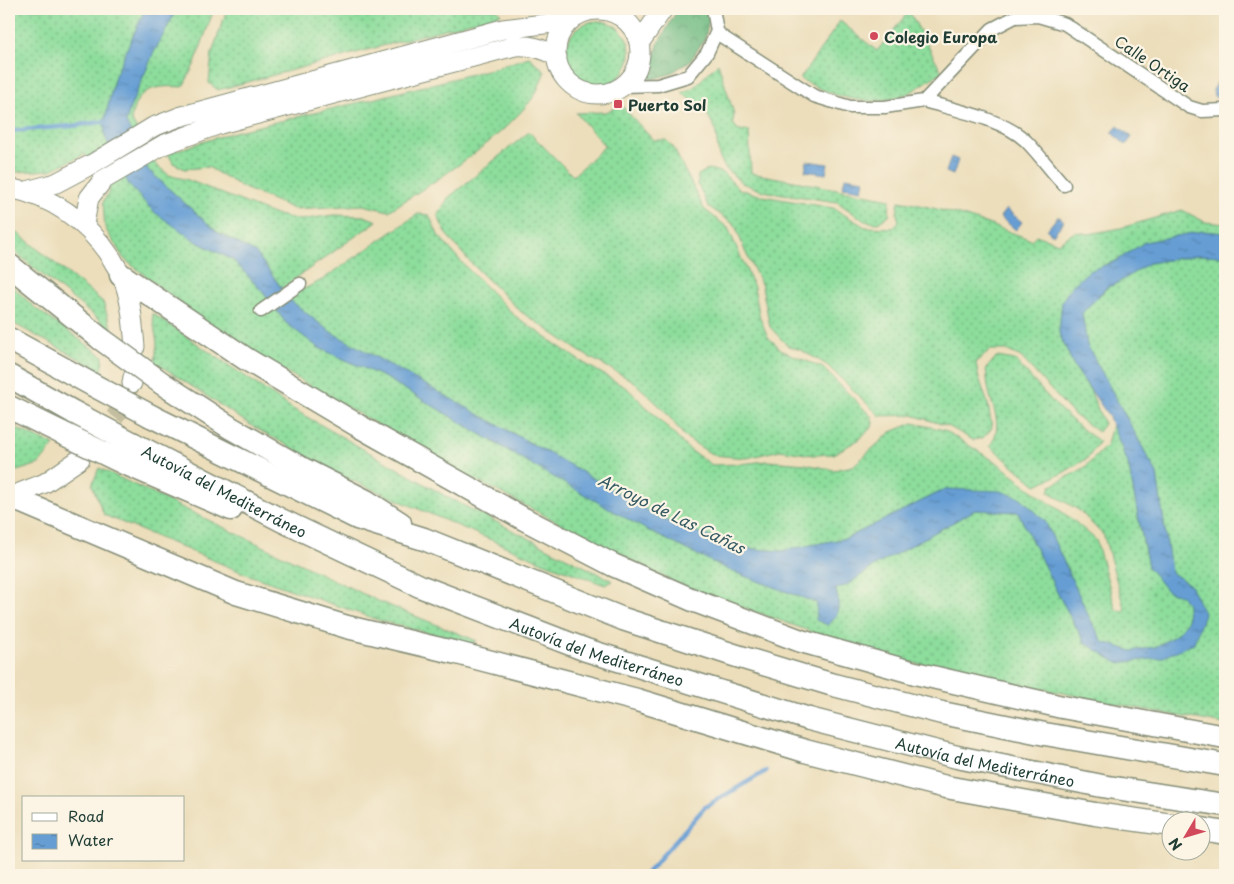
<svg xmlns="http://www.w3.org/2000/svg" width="1234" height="884" font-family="'Playpen Sans',sans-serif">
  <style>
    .grass { fill: url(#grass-dots); stroke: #568d68 }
    .forest { fill: url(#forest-crowns); stroke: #487c5c }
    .water { fill: url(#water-ripples); stroke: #426e84 }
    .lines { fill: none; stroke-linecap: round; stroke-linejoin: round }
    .stream { stroke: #669ed4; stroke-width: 4.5 }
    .primary-tunnel { stroke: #c3bea0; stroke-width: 19; stroke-dasharray: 19 9; stroke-linecap: butt }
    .street-casing { stroke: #868e78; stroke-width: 15 }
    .primary-casing { stroke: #868e78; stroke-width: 21 }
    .highway-casing { stroke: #868e78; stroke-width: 25 }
    .street { stroke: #fff; stroke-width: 12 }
    .primary { stroke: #fff; stroke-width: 19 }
    .highway { stroke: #fff; stroke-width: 22 }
    .highway-bridge-casing { stroke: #868e78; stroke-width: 25; stroke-linecap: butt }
    .highway-bridge { stroke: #fff; stroke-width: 22 }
    .poi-dot { fill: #d1495b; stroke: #fcf5e5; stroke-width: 2 }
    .labels { text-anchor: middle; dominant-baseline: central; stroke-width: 4.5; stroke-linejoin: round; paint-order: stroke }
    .poi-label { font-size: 15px; font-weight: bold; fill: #1f3d34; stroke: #fcf5e5; text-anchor: start }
    .street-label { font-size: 15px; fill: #1f3d34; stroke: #fcf5e5 }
    .water-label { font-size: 16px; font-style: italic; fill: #345a64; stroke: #fcf5e5 }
  </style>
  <defs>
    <pattern id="grass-dots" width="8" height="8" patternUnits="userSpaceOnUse" patternTransform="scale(1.25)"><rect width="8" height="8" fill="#8ddd9c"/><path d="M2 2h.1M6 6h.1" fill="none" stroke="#73b480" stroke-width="1.8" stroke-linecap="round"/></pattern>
    <pattern id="forest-crowns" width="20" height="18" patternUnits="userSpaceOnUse" patternTransform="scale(1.25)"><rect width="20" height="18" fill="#72bc84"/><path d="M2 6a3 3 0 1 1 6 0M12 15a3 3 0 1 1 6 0" fill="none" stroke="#5d9a6d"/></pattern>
    <pattern id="water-ripples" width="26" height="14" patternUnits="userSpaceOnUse" patternTransform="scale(1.25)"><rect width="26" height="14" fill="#669ed4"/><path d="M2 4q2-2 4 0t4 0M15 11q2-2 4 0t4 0" fill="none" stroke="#5382ad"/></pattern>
  </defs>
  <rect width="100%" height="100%" fill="#fcf5e5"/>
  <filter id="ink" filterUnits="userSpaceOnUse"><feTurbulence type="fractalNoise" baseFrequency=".02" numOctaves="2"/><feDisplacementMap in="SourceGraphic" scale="10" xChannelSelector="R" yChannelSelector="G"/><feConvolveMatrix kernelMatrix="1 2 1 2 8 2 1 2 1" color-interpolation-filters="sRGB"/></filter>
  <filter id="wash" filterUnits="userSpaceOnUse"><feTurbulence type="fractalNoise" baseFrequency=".0096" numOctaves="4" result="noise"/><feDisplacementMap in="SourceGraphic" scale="20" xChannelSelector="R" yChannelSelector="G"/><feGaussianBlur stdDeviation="1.12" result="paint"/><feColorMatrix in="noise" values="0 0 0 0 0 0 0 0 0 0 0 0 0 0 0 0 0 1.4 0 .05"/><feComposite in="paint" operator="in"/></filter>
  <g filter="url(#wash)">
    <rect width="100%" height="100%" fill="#ecdebb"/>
    <path class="grass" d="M 9,9 L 145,9 L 115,76 L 104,123 L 197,242 L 233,260 L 262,291 L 286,323 L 319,348 L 386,378 L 529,463 L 647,530 L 731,571 L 817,603 L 817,620 L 828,625 C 841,613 839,605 836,589 L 847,585 L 876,565 L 975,510 L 1018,512 L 1058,594 L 1085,643 L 1118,663 L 1194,643 L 1190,585 L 1171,572 L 1157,474 L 1087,345 L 1082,313 L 1108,287 L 1116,284 L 1149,263 L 1198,255 L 1225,256 L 1225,724 L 1152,711 L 879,656 L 678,584 L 460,472 L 217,332 L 124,259 L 105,228 L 103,202 L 110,190 L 85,154 L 51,170 L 15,172 L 9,170 Z
      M 177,9 L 214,9 L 195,63 L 183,87 C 166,86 145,85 136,103 C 133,107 133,114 131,119 L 156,165 L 169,175 L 188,180 L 273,214 L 301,220 L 333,215 L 364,216 L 377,221 L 282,288 L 256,253 L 217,232 L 148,170 L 126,123 L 129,110 L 153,54 Z
      M 227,9 L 497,9 L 501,14 L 218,90 L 209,83 L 212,53 Z
      M 909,11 L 942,72 C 931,78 920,87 909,93 C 870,110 835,97 800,79 L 840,21 L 877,51 Z
      M566 53a32 32 0 1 1 64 0a32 32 0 1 1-64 0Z
      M 529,57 L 545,71 C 541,80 538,91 532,99 C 494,146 439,178 389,211 L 363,205 L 294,209 L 244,188 L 208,167 L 185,169 L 173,163 L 168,153 L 234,132 L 377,98 L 495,68 Z
      M 718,63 L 734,114 L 733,123 L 738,131 L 749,131 L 751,173 L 890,199 L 889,215 L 878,223 L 865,221 L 837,202 L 763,191 L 742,183 L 725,168 L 719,156 L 715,128 L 705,110 L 682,93 L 694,87 Z
      M 621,105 L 653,140 L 666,140 L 673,147 L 704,209 L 728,228 L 754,287 L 760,318 L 768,337 L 783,351 L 823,368 L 871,416 L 873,423 L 872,427 L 858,440 L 834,454 L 813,455 L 780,450 L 747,458 L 713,455 L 685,437 L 664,410 L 633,381 L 582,353 L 520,311 L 470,262 L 446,234 L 438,216 L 448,198 L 529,132 L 573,176 L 605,146 L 576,113 L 606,112 Z
      M 709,169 L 723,173 L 739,189 L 762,196 L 833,208 L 865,227 L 893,228 L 899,221 L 897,214 L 899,201 C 945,209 988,223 1031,240 L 1036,235 L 1058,243 L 1075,232 L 1089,234 L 1121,228 L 1182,210 L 1205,222 L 1225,224 L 1225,233 L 1203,231 L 1145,242 L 1116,261 L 1106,264 L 1072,286 L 1062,301 L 1059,333 L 1074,366 L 1090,390 L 1104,424 L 1098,432 L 1073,414 L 1021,357 L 1006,350 L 990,350 L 976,362 L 978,375 L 988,404 L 992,428 L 983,438 L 973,440 L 948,426 L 912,415 L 880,416 L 827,365 L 801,350 L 788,346 L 770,327 L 762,286 L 745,251 L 735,225 L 708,206 L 698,185 L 698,175 Z
      M 418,214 L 429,215 L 438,235 L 464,265 L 515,316 L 577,359 L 628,389 L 665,425 L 687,448 L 712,465 L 740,464 L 767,461 L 805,464 L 834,470 L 853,466 L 891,432 L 913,423 L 944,430 L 999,464 L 1025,485 L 1073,520 L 1096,540 L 1116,610 L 1125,611 L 1104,536 L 1080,511 L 1049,492 L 1051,486 L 1084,468 L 1107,445 L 1112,424 L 1128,463 L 1148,567 L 1167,591 L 1181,595 L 1187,604 L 1188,620 L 1176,635 L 1156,647 L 1132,651 L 1103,642 L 1090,619 L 1045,521 L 1021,498 L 946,489 L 847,538 L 781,551 L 739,548 L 662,519 L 577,469 L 329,331 L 290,300 L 298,292 L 322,280 Z
      M 9,226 L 103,302 L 112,330 L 35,269 L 9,246 Z
      M 9,283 L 35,308 L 103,356 L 102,371 L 9,321 Z
      M 152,313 L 293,409 L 449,498 L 613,581 L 605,585 L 545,563 L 344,477 L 252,426 L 155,362 L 157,343 Z
      M 997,357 L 1015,360 C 1041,389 1066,420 1099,441 L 1088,458 L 1063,473 L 1036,485 L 990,446 C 1003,426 994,412 989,392 C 987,384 987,375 986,368 Z
      M 9,425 L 54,445 L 39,464 L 17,471 L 9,467 Z
      M 99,468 L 378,601 L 477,641 L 470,644 L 378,620 L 246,574 L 104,515 L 92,485 Z"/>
    <path class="forest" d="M 678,9 L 707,9 L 709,19 L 705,38 L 691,60 L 670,74 L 649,80 L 658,44 Z"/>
    <path class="water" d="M 145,9 L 177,9 L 153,54 L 129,110 L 126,122 L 148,170 L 217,232 L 256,253 L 290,300 L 329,331 L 577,469 L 662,519 L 739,548 L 781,551 L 847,538 L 946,489 L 1000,491 L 1021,498 L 1045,521 L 1090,619 L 1103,642 L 1132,651 L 1156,647 L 1176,635 L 1188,620 L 1187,604 L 1181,595 L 1167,591 L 1148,567 L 1128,463 L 1108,415 L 1074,366 L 1059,333 L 1062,301 L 1072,286 L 1089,271 L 1116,261 L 1145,242 L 1203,231 L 1225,233 L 1225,256 L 1198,255 L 1149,263 L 1116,284 L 1107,287 L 1082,313 L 1087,345 L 1157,474 L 1171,572 L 1190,585 L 1204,613 L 1194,643 L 1161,658 L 1118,663 L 1085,643 L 1058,594 L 1018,512 L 975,510 L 876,565 L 847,585 L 836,589 C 839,605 841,613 828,625 L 816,620 L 817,603 L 731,571 L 647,530 L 529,463 L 386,378 L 319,348 L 286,323 L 262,291 L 233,260 L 197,242 L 154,212 L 129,185 L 105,137 L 104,123 L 115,76 Z
      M 1218,81 L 1222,81 L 1225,83 L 1222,89 L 1222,95 L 1217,98 L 1214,96 L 1213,90 Z
      M 1118,126 L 1132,137 L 1126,145 L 1112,133 Z
      M 951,157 L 958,160 L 953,175 L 946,172 Z
      M 807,161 L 828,164 L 826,174 L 805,171 Z
      M 845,177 L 864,180 L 862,190 L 843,187 Z
      M 1006,209 L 1022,222 L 1016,230 L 1000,217 Z
      M 1058,216 L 1064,221 L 1053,235 L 1047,230 Z"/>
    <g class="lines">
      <path class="stream" d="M 9,131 L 72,126 L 109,121
        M 647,875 L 647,873 L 705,807 L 766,771"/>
    </g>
  </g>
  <g filter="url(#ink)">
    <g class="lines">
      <path class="primary-tunnel" d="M 98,440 L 122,407 L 129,389"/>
      <defs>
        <path id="street" d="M 717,31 L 721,36 L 814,96 L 850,107 L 885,107 L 924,101 L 992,29 L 1015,17 L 1038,16 L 1065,24 L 1189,107 L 1202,111 L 1225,110
          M 623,86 L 658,85 L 688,76 L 707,53 L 717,31 L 713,9
          M 924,101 C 955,110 1003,119 1026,141 C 1039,154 1051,171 1064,185
          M 261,311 L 300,284"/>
        <path id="primary" d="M556 52a42 42 0 1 1 84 0a42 42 0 1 1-84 0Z
          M 640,42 L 663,9
          M 9,188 C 54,197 87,221 112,259 C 115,265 119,270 122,276 C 131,298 133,323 135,347
          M 27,191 L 56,183 L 92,164 L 153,127 L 179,117 L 503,29 L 569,21
          M 84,224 L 89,198 L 103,180 L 163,145 L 220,124 L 515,46 C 531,45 542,48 557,57
          M 132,383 L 133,377
          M 9,497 L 45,483 L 80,459"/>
        <g id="highway">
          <path d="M 9,265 L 101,339"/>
          <path d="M 121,275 L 246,359 L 357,425 L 524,519 L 613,565 L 695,601 L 801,641 L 915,673 L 1062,707 L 1225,737"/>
          <path d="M 9,339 L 93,385"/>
          <path d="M 9,376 L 75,413"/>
          <path d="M 163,384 L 231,428 L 303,469 L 366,501 L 400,523"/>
          <path d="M 9,407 L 62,433"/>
          <path d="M 151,416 L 357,518 L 424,539 L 623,619 L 737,656 L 830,684 L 942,713 L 1045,734 L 1225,765"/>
          <path id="s1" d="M 134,444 L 281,520 L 422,587 L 586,650 L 809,719 L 957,757 L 1102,786 L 1225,805"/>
          <path d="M 124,463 L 231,509"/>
          <path d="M 10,497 L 236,593 L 347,627 L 457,653 L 637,700 L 805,751 L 946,787 L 1095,814 L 1172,825"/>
          <path d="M 1202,829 L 1225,833"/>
        </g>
      </defs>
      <use href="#street" class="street-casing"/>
      <use href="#primary" class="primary-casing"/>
      <use href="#highway" class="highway-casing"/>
      <use href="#street" class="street"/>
      <use href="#primary" class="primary"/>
      <use href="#highway" class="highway"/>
      <defs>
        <path id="highway-bridge" d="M 101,339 L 163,384
          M 93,385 L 151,416
          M 75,413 L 134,444
          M 62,433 L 124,463"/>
      </defs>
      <use href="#highway-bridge" class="highway-bridge-casing"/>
      <use href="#highway-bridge" class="highway-bridge"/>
    </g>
  </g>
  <g class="poi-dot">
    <circle cx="874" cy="36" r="5"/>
    <rect x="613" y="99" width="10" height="10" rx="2.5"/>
  </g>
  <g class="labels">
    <g class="poi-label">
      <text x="884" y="36">Colegio Europa</text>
      <text x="628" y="104">Puerto Sol</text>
    </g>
    <g class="street-label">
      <text transform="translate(1153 63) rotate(34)">Calle Ortiga</text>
      <text stroke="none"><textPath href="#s1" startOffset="102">Autovía del Mediterráneo</textPath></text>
      <text stroke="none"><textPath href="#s1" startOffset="508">Autovía del Mediterráneo</textPath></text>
      <text stroke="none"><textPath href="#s1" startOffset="912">Autovía del Mediterráneo</textPath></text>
    </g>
    <g class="water-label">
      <text transform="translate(672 513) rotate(26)">Arroyo de Las Cañas</text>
    </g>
  </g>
  <rect width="1234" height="884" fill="none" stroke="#fcf5e5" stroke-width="30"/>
  <rect x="22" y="796" width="162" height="65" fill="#fcf5e5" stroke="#a4ab9e"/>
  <rect x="32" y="813" width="25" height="8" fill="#ffffff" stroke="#a4ab9e"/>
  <text x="68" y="822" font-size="15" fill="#1f3d34">Road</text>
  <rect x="32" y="834" width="25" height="15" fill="url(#water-ripples)" stroke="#a4ab9e"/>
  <text x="68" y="846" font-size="15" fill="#1f3d34">Water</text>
  <g transform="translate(1186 836) rotate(232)"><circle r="24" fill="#fcf5e5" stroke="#a4ab9e"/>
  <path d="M0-4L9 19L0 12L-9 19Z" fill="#d1495b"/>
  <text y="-8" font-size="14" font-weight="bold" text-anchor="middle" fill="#1f3d34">N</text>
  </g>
</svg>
